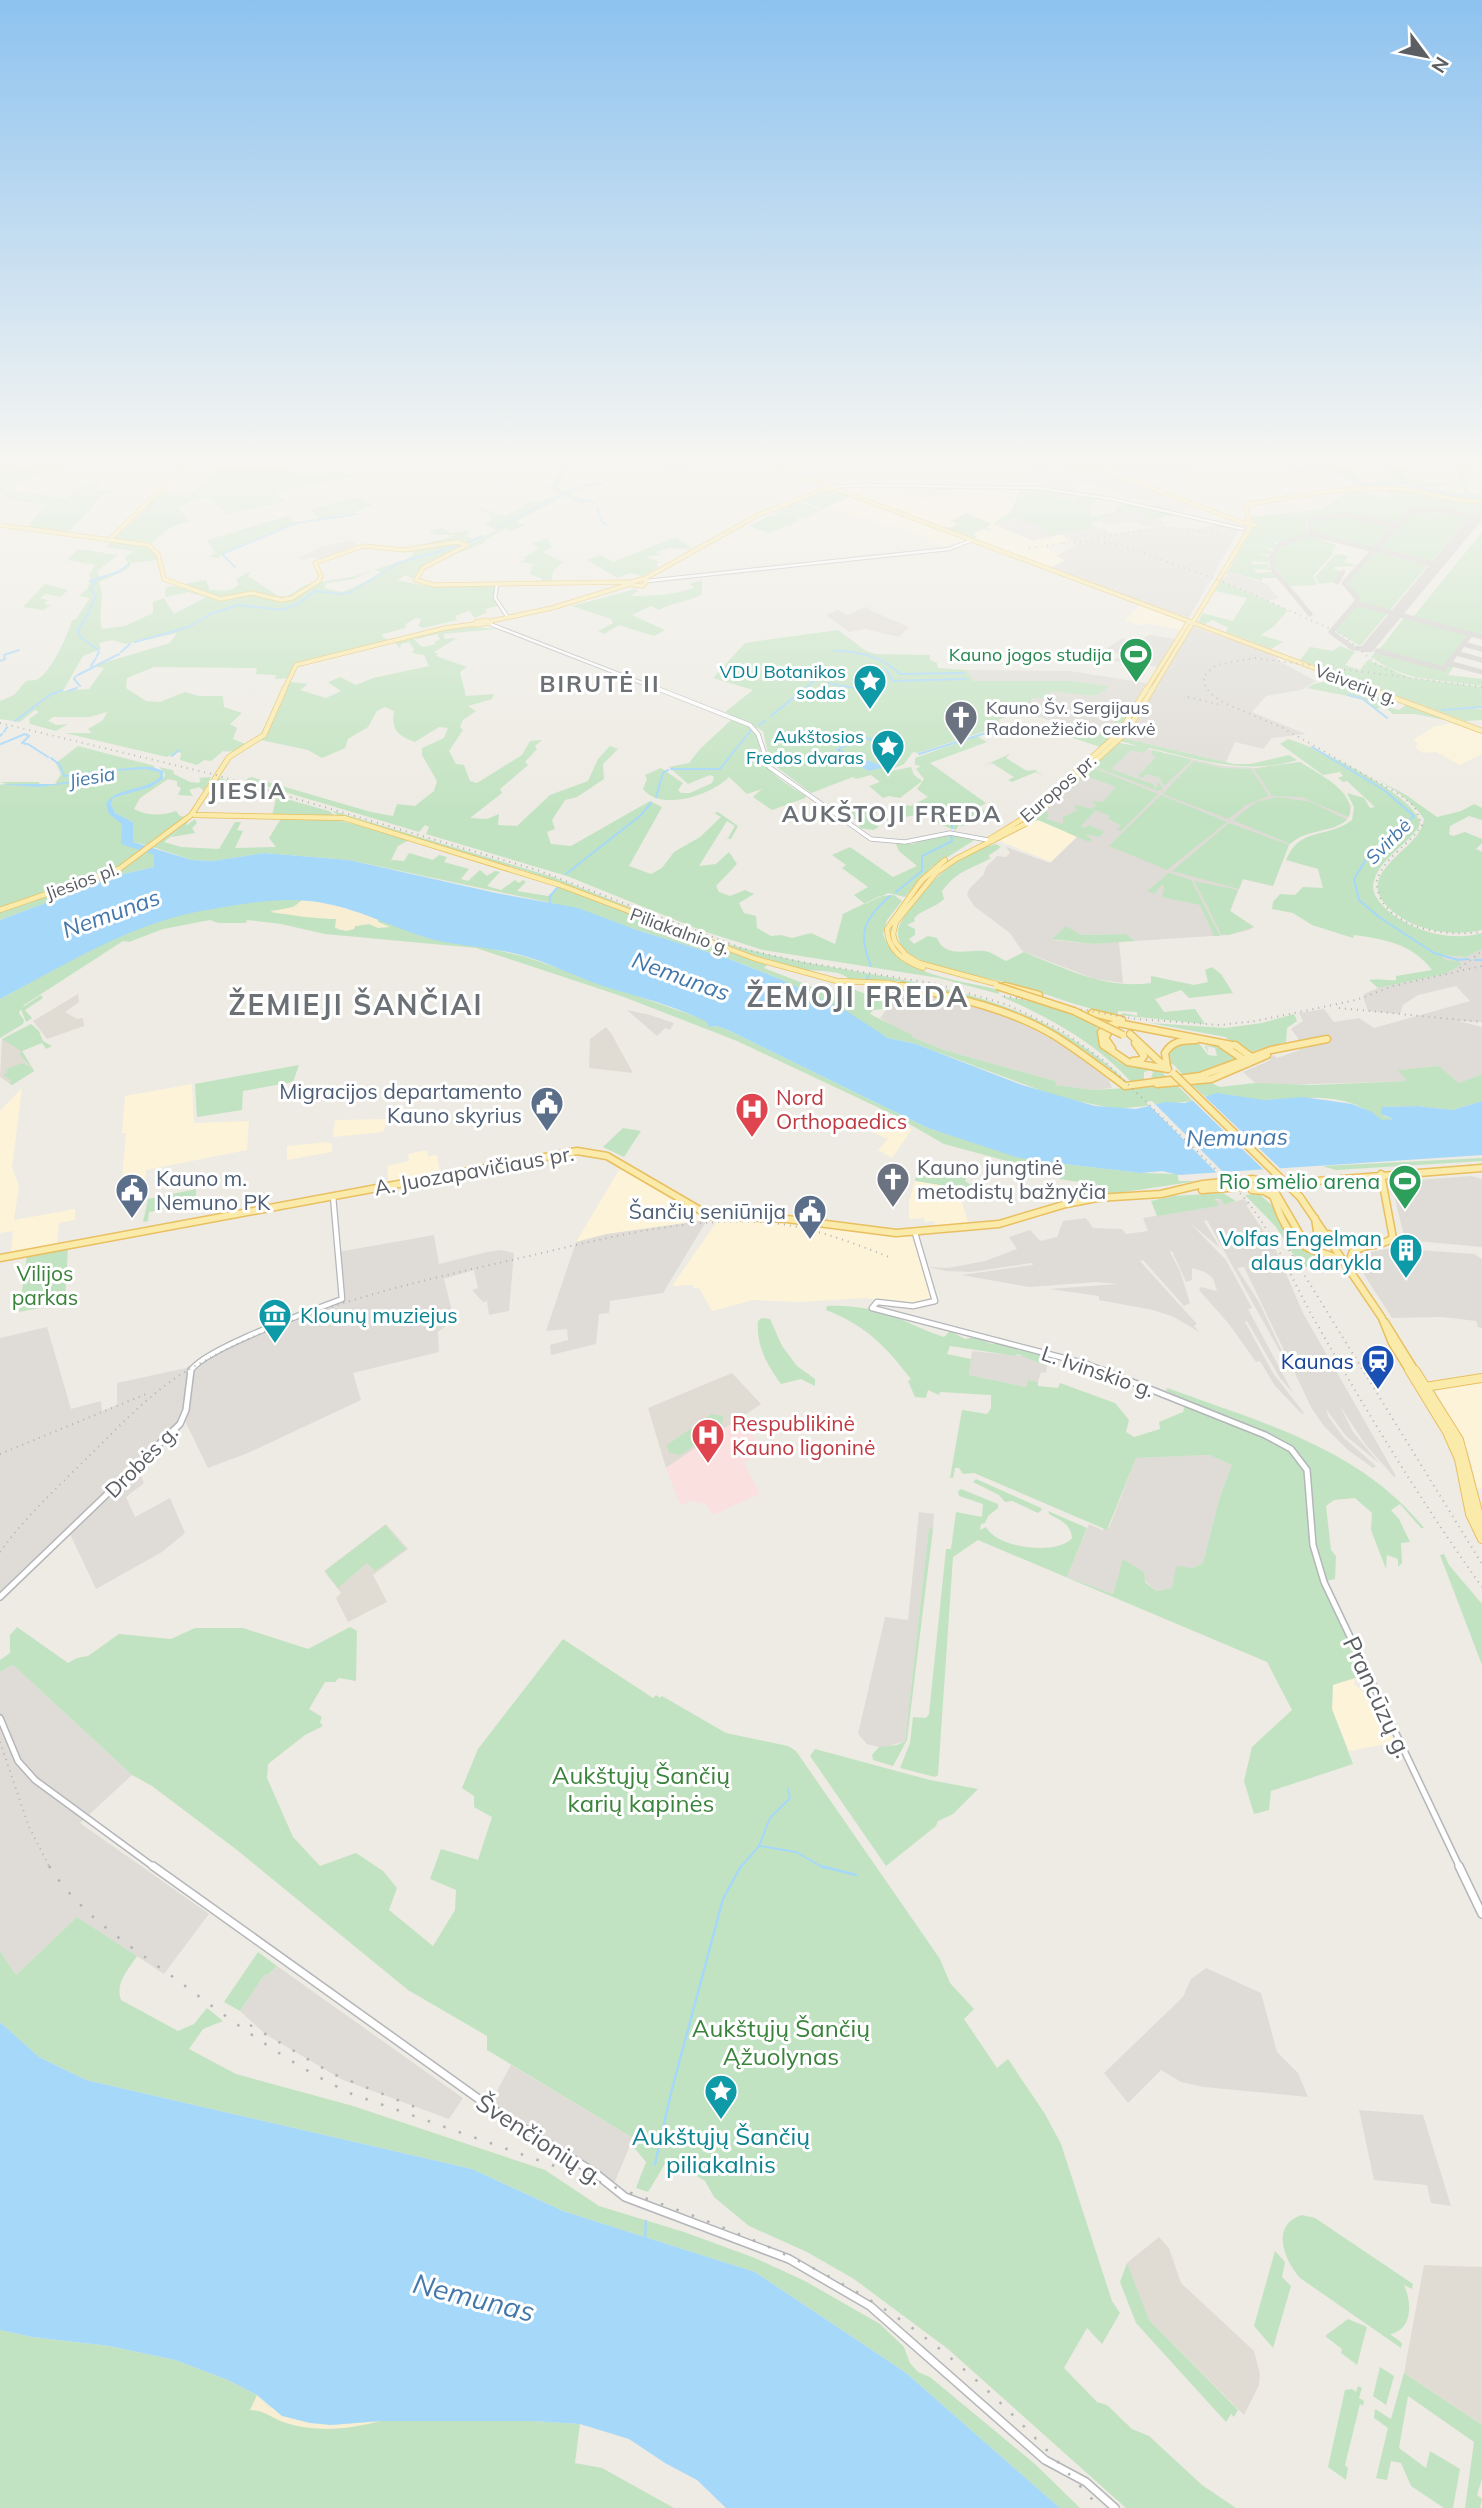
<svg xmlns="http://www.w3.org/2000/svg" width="1482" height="2508" font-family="Mulish,sans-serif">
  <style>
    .commercial { fill: #fcf3d9 }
    .industrial { fill: #dfdcd7 }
    .education { fill: #e0dcd4 }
    .medical { fill: #fae1e0 }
    .green { fill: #c2e3c1; fill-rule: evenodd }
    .sand { fill: #f8eed3 }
    .water { fill: #a6d8fa; fill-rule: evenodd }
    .pier { fill: #edebe3 }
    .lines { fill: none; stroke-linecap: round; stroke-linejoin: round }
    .stream-far1 { stroke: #a6d8fa; stroke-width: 2 }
    .stream { stroke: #a6d8fa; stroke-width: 2.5 }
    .taxiway { stroke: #d0cfcb; stroke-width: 5 }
    .runway { fill: #d0cfcb; fill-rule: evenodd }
    .minor-far4-casing { stroke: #b4b6ba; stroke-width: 4.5 }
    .minor-far3-casing { stroke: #b4b6ba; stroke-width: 5 }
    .minor-far2-casing { stroke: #b4b6ba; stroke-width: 7 }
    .minor-far1-casing { stroke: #b4b6ba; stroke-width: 8 }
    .minor-casing { stroke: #b4b6ba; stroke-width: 10 }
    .major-far3-casing { stroke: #e9bf60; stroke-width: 5 }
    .major-far2-casing { stroke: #e9bf60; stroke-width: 6 }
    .major-far1-casing { stroke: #e9bf60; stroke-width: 9 }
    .major-casing { stroke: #e9bf60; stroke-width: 10 }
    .minor-far4 { stroke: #fff; stroke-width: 2.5 }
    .minor-far3 { stroke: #fff; stroke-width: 3.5 }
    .minor-far2 { stroke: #fff; stroke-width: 4.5 }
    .minor-far1 { stroke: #fff; stroke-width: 5 }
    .minor { stroke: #fff; stroke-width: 7 }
    .major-far3 { stroke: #faebab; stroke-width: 3.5 }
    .major-far2 { stroke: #faebab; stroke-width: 4.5 }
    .major-far1 { stroke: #faebab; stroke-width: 6 }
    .major { stroke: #faebab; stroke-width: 8 }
    .rail-far1 { stroke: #b2b3b3; stroke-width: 2; stroke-dasharray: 1 5; stroke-linecap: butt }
    .rail { stroke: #b2b3b3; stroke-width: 2.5; stroke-dasharray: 2.5 14; stroke-linecap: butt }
    .major-bridge-far1-casing { stroke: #e9bf60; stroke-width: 6; stroke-linecap: butt }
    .major-bridge-casing { stroke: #e9bf60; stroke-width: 9; stroke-linecap: butt }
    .major-bridge-far1 { stroke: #faebab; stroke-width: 4.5 }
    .major-bridge { stroke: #faebab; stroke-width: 6 }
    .labels { text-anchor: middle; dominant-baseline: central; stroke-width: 6; stroke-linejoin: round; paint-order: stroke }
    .far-leisure-label { font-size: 18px; fill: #27864d; stroke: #fff; text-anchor: end }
    .far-culture-label { font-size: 18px; fill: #0d838f; stroke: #fff; text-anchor: end }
    .far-street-label { font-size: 18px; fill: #5b5f63; stroke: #fff }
    .far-worship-label { font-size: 18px; fill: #5b616d; stroke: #fff; text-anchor: start }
    .far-water-label { font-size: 19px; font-style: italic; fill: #4478ab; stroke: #fff }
    .service-label { font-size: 21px; fill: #4e5e75; stroke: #fff; text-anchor: end }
    .health-label { font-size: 21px; fill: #be3a42; stroke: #fff; text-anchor: start }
    .worship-label { font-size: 21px; fill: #5b616d; stroke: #fff; text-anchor: start }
    .street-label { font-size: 21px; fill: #5b5f63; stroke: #fff }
    .leisure-label { font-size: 21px; fill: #27864d; stroke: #fff; text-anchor: end }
    .culture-label { font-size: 21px; fill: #0d838f; stroke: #fff; text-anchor: end }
    .park-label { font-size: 21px; fill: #3a833b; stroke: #fff }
    .transit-label { font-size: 21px; fill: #164399; stroke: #fff; text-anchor: end }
    .far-district-label { font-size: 23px; font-weight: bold; letter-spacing: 2px; fill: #6c7175; stroke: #fff }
    .water-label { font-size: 23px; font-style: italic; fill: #4478ab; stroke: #fff }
    .near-street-label { font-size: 24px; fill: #5b5f63; stroke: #fff }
    .near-park-label { font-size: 24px; fill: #3a833b; stroke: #fff }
    .near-culture-label { font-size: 24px; fill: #0d838f; stroke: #fff }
    .district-label { font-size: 28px; font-weight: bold; letter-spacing: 2px; fill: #6c7175; stroke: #fff }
    .near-water-label { font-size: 28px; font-style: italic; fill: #4478ab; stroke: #fff }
  </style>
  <rect width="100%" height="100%" fill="#edebe3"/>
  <path class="commercial" d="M 899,485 L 901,489 L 910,489 L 912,496 L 927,501 L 935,498 L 952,498 L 950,492 L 958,492 L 958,488 L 1021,488 L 1011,512 L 993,523 L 1054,537 L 1062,534 L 1071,542 L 1043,547 L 1061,554 L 1057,556 L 1066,560 L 1050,568 L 972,538 L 976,537 L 972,534 L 982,529 L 989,532 L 992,530 L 985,527 L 991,524 L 967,514 L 951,521 L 959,524 L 950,528 L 939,526 L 835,488 Z
    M 851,496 L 885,509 L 865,519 L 831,506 Z
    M 888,510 L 966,540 L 967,541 L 949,548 L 894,525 L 888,527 L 867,520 Z
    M 1140,605 L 1182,621 L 1184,624 L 1180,630 L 1145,623 L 1141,626 L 1125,620 Z
    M 1452,723 L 1482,734 L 1482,754 L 1460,765 L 1436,752 L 1423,753 L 1415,747 L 1418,744 L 1413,740 L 1435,726 Z
    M 1034,818 L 1067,830 L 1078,836 L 1051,862 L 1002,842 L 1001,840 Z
    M 192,1084 L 194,1123 L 249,1121 L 247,1150 L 146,1170 L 145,1185 L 121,1190 L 126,1133 L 122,1133 L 125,1096 Z
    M 22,1088 L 12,1168 L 19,1186 L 14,1220 L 75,1209 L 75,1220 L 59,1223 L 57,1244 L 11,1253 L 13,1231 L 0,1233 L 0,1111 Z
    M 878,1112 L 912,1129 L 892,1158 L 878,1150 L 888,1139 L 867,1130 Z
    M 388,1119 L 383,1132 L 333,1137 L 335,1120 Z
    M 327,1142 L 332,1144 L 332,1152 L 287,1160 L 287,1146 Z
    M 421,1151 L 427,1151 L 428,1156 L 437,1155 L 440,1172 L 388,1181 L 387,1166 L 409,1161 L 408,1154 Z
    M 619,1170 L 627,1171 L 707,1220 L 607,1234 L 576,1242 Z
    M 915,1181 L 957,1186 L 969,1225 L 936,1228 L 934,1221 L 925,1222 L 924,1218 L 909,1219 L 909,1201 Z
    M 718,1220 L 779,1222 L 912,1237 L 933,1298 L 912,1305 L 865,1298 L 799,1302 L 753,1300 L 712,1311 L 699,1288 L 693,1288 L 693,1285 L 672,1286 Z
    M 1482,1382 L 1482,1488 L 1480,1489 L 1477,1488 L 1469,1453 L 1435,1390 Z
    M 1355,1679 L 1354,1684 L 1379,1705 L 1397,1742 L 1349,1751 L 1332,1709 L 1333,1684 Z"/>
  <path class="industrial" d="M 1076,459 L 1169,459 L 1191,463 L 1196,469 L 1195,472 L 1187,471 L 1175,483 L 1141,477 L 1133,481 L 1120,476 L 1125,469 L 1100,463 L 1093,466 Z
    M 1072,464 L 1081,468 L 1089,466 L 1194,506 L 1178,514 L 1151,507 L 1157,504 L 1125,497 L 1100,484 L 1080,484 L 1065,467 Z
    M 1041,466 L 1053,471 L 1065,470 L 1075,489 L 1068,492 L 1077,494 L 1076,502 L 1039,488 L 1037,481 L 1022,472 Z
    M 1126,511 L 1147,514 L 1148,516 L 1141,521 L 1157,518 L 1166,524 L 1150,528 L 1134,521 L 1106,525 L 1100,521 L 1101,517 Z
    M 1014,518 L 1038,526 L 1054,537 L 1033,541 L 992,524 Z
    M 1214,524 L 1239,530 L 1189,618 L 1050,568 L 1065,560 L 1056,556 L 1076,545 L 1062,534 L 1102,528 L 1113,534 L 1160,527 L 1199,529 Z
    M 351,540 L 358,545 L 320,559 L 311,557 L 303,560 L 298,558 L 321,547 Z
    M 1231,572 L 1267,584 L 1278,598 L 1269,601 L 1220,581 Z
    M 1191,626 L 1278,656 L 1277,660 L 1316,681 L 1301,690 L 1266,696 L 1252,712 L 1306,734 L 1272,738 L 1263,749 L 1235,742 L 1226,762 L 1123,738 L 1134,726 Z
    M 1150,635 L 1175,639 L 1159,667 L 1113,661 L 1122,655 L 1104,650 L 1123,638 L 1134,642 Z
    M 967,670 L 1070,671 L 1146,683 L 1128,715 L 1118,715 L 1108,734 L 1097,735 L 1023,712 L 1034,713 L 1030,707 L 1032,698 L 1044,698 L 1051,690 L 1094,696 L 1072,681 L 973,681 Z
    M 1119,743 L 1224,766 L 1256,768 L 1300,762 L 1343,793 L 1351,806 L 1350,814 L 1346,821 L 1333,828 L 1303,835 L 1293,841 L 1287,847 L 1273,886 L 1243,879 L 1230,911 L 1254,927 L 1249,930 L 1228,935 L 1135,941 L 1126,934 L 1081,935 L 1053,940 L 1093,944 L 1119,942 L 1123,983 L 1095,979 L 1022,951 L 1010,933 L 974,906 L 967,895 L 969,889 L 984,874 L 986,867 L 997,856 L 1006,857 L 1010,853 L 1006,847 L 1050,863 L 1077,837 L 1066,832 L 1066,830 L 1034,818 Z
    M 1482,949 L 1482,1022 L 1458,1021 L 1482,1027 L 1482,1074 L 1459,1083 L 1439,1066 L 1399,1070 L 1408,1081 L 1279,1085 L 1255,1083 L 1243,1072 L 1271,1060 L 1268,1058 L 1274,1055 L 1277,1058 L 1300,1050 L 1298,1038 L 1291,1029 L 1303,1021 L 1299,1013 L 1324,1009 L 1334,1022 L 1359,1018 L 1374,1028 L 1470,1001 L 1456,986 L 1418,995 L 1403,1005 L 1400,1014 L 1368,1011 L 1363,997 L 1366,993 L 1378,988 L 1444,974 L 1445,960 L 1440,955 L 1465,957 Z
    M 862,984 L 913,988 L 1004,1014 L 1065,1046 L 1109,1080 L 1112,1088 L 1093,1090 L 1055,1085 L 1055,1081 L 944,1050 L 912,1037 L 880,1018 L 894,1000 Z
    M 627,1010 L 650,1015 L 674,1023 L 670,1030 L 665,1028 L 657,1036 Z
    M 1471,1176 L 1482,1179 L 1482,1247 L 1405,1240 L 1391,1182 Z
    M 1221,1199 L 1224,1205 L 1244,1199 L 1249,1204 L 1246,1205 L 1275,1248 L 1303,1313 L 1396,1476 L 1394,1477 L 1365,1444 L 1340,1406 L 1353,1432 L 1380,1464 L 1346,1436 L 1326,1409 L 1328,1416 L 1344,1438 L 1376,1466 L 1373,1468 L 1348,1450 L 1324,1426 L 1312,1409 L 1244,1267 L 1237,1268 L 1259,1302 L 1295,1379 L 1207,1220 L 1204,1221 L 1220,1248 L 1190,1223 L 1226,1260 L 1252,1308 L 1248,1309 L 1293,1393 L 1280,1378 L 1247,1321 L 1245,1322 L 1273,1373 L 1304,1413 L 1302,1414 L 1275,1386 L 1260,1361 L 1256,1362 L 1229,1324 L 1199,1290 L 1201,1287 L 1217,1291 L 1213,1278 L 1205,1272 L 1192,1268 L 1192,1280 L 1186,1282 L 1172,1251 L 1170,1252 L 1180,1271 L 1190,1303 L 1184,1306 L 1143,1260 L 1140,1261 L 1197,1324 L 1194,1326 L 1199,1332 L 1174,1317 L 1153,1310 L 1099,1300 L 1099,1296 L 1049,1289 L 1118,1284 L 1097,1282 L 1029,1287 L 961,1275 L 1033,1265 L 1032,1263 L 971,1272 L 946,1271 L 928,1267 L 948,1268 L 985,1261 L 1017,1249 L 1009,1237 L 1030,1230 L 1040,1241 L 1057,1237 L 1063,1221 L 1086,1218 L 1093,1228 L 1122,1229 L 1126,1234 L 1148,1231 L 1143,1218 L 1218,1206 L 1215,1200 Z
    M 707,1220 L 663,1293 L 610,1301 L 609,1313 L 599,1314 L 596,1344 L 551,1355 L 550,1345 L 568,1340 L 567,1329 L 546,1331 L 576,1242 L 607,1234 Z
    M 434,1235 L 439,1264 L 487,1252 L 501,1250 L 514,1253 L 509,1311 L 489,1315 L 487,1301 L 483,1302 L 472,1290 L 478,1288 L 474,1270 L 444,1279 L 454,1319 L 438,1332 L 439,1352 L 353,1373 L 361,1400 L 248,1453 L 208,1468 L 185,1421 L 138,1469 L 144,1483 L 126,1497 L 135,1517 L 170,1498 L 185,1533 L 162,1552 L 96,1589 L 70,1534 L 0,1600 L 0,1338 L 47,1327 L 71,1409 L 101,1401 L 102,1411 L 117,1405 L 117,1383 L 191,1367 L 221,1349 L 342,1299 L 338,1252 Z
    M 1391,1248 L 1474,1254 L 1482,1259 L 1482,1328 L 1478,1327 L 1476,1321 L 1443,1317 L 1392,1318 L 1356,1262 L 1366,1253 Z
    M 972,1351 L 1024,1356 L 1047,1366 L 1046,1373 L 1041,1372 L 1038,1382 L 1028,1380 L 1026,1387 L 969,1375 Z
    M 1209,1455 L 1232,1465 L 1220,1496 L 1203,1563 L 1192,1568 L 1172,1588 L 1156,1591 L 1123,1560 L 1113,1594 L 1067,1577 L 1089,1524 L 1102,1530 L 1109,1528 L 1136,1458 Z
    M 919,1512 L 934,1514 L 933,1529 L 929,1529 L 905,1741 L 882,1748 L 867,1744 L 858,1734 L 885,1617 L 908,1620 Z
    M 13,1665 L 132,1775 L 80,1823 L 209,1914 L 164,1974 L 77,1917 L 16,1975 L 0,1951 L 0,1672 Z
    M 277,1966 L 463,2098 L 449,2119 L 343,2080 L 265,2034 L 240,2011 L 265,1974 L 269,1975 Z
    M 1206,1968 L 1261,1993 L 1277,2052 L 1298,2073 L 1308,2097 L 1204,2087 L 1181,2082 L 1161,2070 L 1128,2103 L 1104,2073 L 1183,1997 L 1191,1979 Z
    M 511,2065 L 633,2138 L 614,2184 L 606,2176 L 490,2104 Z
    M 1359,2110 L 1423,2115 L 1451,2206 L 1431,2203 L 1427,2185 L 1374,2180 Z"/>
  <path class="education" d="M 866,607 L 872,611 L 909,627 L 899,637 L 866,629 L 849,632 L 826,615 L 838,610 L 847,615 Z
    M 78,994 L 79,1002 L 65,1012 L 77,1019 L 83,1018 L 84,1026 L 47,1039 L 33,1021 Z
    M 606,1027 L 611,1033 L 633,1073 L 589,1068 L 590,1039 Z
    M 2,1039 L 22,1051 L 34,1071 L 12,1085 L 0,1077 Z
    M 732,1373 L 761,1404 L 666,1468 L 648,1408 Z
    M 386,1524 L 408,1549 L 373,1575 L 387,1602 L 348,1622 L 336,1598 L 341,1593 L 324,1571 Z
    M 1159,2237 L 1169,2248 L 1181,2283 L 1254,2351 L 1260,2374 L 1259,2385 L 1244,2415 L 1149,2320 L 1144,2311 L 1127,2263 Z
    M 1424,2265 L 1482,2267 L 1482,2425 L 1404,2373 Z"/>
  <path class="medical" d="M 737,1420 L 767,1452 L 744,1462 L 760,1494 L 713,1515 L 704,1502 L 696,1504 L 695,1500 L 680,1505 L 666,1468 Z"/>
  <path class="green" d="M 0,459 L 44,473 L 14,484 L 14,491 L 17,492 L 66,498 L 91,481 L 102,482 L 93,490 L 125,492 L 106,492 L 69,532 L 27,527 L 46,505 L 4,499 L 8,497 L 0,492 L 0,478 L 4,474 L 0,473 Z
    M 33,459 L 77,459 C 55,477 45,474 20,463 Z
    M 210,459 L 230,459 L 265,472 L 276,466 L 304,476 L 339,471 L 355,477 L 290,488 L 292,491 L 288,489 L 273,492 L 285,502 L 227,514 C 207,493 202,495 178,508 L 190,522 L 173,526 L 150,544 L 114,538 L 140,515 L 158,492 L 190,494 L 224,464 Z
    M 582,459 L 593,459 L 568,469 L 557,487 L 564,492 C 573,486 580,485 590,490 L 580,489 L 572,496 L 597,503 L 578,503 L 567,496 L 563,497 L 516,522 L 525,525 L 511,531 L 504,529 L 483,541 L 486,542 L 433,563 L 497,530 L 485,525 L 491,520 L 488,512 L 480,511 L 480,508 L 506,516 L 533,500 L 539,502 L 561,494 L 549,488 L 550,485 L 569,465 Z
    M 1468,459 L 1468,468 L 1462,476 L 1472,485 L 1467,486 L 1467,491 L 1482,496 L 1482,501 L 1475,502 L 1482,503 L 1482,519 L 1436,508 L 1410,510 L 1396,524 C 1364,521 1336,509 1305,519 L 1308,534 L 1281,543 L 1270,540 L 1278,545 L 1274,549 L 1262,547 L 1272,551 L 1268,555 L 1258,554 L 1268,557 L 1269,563 L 1251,561 L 1252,564 L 1268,564 L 1272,570 L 1254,569 L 1256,573 L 1272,572 L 1278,578 L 1262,578 L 1262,581 L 1231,572 L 1226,575 L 1252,529 L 1259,525 L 1249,517 L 1324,509 L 1343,494 L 1358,491 L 1385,498 L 1392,496 L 1387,490 L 1359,489 C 1345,474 1328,467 1307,467 L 1308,463 C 1323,461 1340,467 1354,471 L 1360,481 L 1372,483 L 1393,478 L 1391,469 L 1379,462 L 1407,468 L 1404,474 L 1406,478 L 1437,484 L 1458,482 C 1458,475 1460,462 1468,459 ZM 1393,482 L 1430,487 L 1461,483 L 1464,494 L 1430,489 L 1447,496 L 1394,486 Z
    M 1021,488 L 1046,490 L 1074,502 L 1077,494 L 1101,497 L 1089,505 L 1091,517 L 1116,512 L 1117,506 L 1132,504 L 1174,515 L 1141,521 L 1140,518 L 1148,516 L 1147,514 L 1126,511 L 1115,513 L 1090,524 L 1097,528 L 1053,536 L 1038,526 L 1014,518 L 999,524 L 995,522 L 1011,512 Z
    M 828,489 L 850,496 L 823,509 L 799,499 Z
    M 355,497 L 373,505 L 355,512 L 319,519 L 310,510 Z
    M 798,501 L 821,510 L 804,519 L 795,517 L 799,520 L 788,526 L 780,523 L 785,527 L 769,533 L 749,526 L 770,515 L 777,516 L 773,513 L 783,508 L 790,510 L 786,507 Z
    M 1438,510 L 1468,518 L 1432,561 L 1379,547 L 1411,512 Z
    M 967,513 L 992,524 L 986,527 L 993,530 L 982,529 L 973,534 L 977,537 L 972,538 L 939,526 L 951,528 L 958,524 L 950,521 Z
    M 288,516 L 296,523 L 219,555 L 221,558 L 208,557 L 216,553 L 207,540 Z
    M 1341,516 L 1345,516 L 1394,526 L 1375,547 L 1371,548 L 1313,533 L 1311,519 L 1339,518 Z
    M 442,528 L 451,533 L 469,530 L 467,537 L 476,540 L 469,544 L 455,541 L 464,545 L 421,568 L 413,579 L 406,575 L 397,580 L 427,586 L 494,585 L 498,606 L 485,609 L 487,612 L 475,618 L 469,611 L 455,616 L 457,620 L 423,628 L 418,626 L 421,619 L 416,618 L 406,624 L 405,628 L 383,634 L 382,636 L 388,640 L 295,664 L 287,678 L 275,679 L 276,675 L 256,674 L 257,668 L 154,667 L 127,678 L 126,688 L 146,701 L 160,702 L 185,692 L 199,696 L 223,696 L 224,707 L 242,713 L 230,724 L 237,728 L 233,739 L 245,744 L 259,736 L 268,721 C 261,739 243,754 223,751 L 211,761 L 204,760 L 197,765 L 180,760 L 181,753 L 178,752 L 167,757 L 65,733 L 92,733 L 88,729 L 103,720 L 107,712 L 89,717 L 53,717 L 48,721 L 57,725 L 68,724 L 56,731 L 30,724 L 29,719 L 39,712 L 35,710 L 20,722 L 0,719 L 0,701 L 14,695 L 26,681 C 30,680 34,681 38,679 C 51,672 68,635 72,620 L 75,620 L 90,598 L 79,596 L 87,589 L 91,578 L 89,576 L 95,565 L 68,560 L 58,570 L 78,549 L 118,555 L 97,571 L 99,576 C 111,575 118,571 128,564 L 125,557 L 134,551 L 107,547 L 111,542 L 87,539 L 90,538 L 147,546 L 157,555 L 157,560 L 131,563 L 128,569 L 99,582 C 106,599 97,611 102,629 L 125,626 L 153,613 L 153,602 L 164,598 L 174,614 L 206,597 L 188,592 L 165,597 L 165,589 C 171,585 177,586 183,589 L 179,585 L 206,580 L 210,590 C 223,589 228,595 239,584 L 236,579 L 251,571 L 248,576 L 278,596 L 286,597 L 305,585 L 356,576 L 407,559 L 414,554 L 409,548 L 457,535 L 436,535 L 429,531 ZM 374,570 L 381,572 C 368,581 355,587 342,592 L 324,588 L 327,583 L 353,579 ZM 177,633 L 170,643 L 93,666 L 104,668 L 89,689 L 63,691 L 83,656 L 101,649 L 99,643 L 112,640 L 126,644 Z
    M 1482,532 L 1482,636 L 1413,617 Z
    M 1309,535 L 1311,535 L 1333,540 L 1324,538 L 1322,541 L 1336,545 L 1333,549 L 1335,550 L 1331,551 L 1333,554 L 1313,576 L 1317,585 L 1289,586 L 1274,565 L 1274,554 L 1289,542 Z
    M 676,537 L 692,549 L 669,548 L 656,552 L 662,555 L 647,557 L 659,562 L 656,564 L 659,567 L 643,576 L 630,573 L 618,578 L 587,560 L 600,555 L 613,562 Z
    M 548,538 L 552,548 L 543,552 L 563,562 L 553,571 L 551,582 L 543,582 L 541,578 L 530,574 L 533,564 L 521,562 L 526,559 L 523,558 L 540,548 L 531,544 Z
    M 1375,552 L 1428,565 L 1389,611 L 1360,603 L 1347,583 Z
    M 1336,554 L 1349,556 L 1344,562 L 1358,566 L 1335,567 L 1334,569 L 1342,572 L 1336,582 L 1319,584 L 1315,577 Z
    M 702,580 L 702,594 C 688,602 674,602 659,610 L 651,606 L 632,615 L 665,630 L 654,636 L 619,625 L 604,634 L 598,631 L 613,623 L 611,619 L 572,606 L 636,589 L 638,591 L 630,596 C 652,596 674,595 694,588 L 690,584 Z
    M 1221,581 L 1288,610 L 1274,626 L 1261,635 L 1283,642 L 1271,649 L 1226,632 L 1228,628 L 1213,620 L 1205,624 L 1198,622 L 1203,613 L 1233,621 L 1247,598 L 1215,591 Z
    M 45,584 L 68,590 L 60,597 L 46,594 L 40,598 L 48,600 L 44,604 L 51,605 L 43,610 L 23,607 Z
    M 1357,604 L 1388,613 L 1360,646 L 1334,630 Z
    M 1404,618 L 1464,633 L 1467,635 L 1445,665 L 1439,667 L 1379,650 Z
    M 461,626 L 497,629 L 443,634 L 445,639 L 457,638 L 434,652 L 438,654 L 436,656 L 467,667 L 460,672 L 466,696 L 494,694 L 492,699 L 468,706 L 476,711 L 463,720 L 460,727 L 463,730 L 449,751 L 456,764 L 464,765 L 470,781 L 477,783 L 522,755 L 530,741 L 542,740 L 535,746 L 537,749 L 525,762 L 528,765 L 500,789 L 502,793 L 470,818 L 487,819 L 499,814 L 498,825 L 517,826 L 550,795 L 588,781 L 598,759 L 610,746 L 618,749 L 603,764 L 604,779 L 577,797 L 565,800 L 552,820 L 555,829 L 547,832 L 551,844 L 571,846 L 650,801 L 662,807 L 629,866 L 651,874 L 662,868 L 674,852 L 700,837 L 721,817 L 714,813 L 718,812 L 738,826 L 731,839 L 725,838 L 728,838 L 735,826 L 727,821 L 699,866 L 716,864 L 729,852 L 737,864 L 716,886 L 719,892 L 730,896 L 745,890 L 754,894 L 739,903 L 744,913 L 756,916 L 757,928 L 771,936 L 781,935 L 792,938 L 811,933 L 835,944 L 843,914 L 880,896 L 894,895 L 902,901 L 887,920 L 883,934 C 897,976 961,980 999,990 L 999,994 L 939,978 L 763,950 L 703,931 L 567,876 L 426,834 L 429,827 L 425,825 L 419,832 L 245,780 L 251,777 L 371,812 L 393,816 L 397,804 L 415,806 L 434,791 L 437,781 L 422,755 L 422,748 L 444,738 L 448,728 L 439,727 L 415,742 C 397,735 391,730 394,711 L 385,707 L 377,711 L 368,727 L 348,739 L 345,748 L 322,758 L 308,750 L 261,740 L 290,682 L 308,684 L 300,690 L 326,698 L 341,691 L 328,682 L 340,677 L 356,685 L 373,678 L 429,666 L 424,655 L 412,653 L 414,649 L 409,642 L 401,644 L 400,649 L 395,642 L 412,637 L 422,647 L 436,644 L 434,642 L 440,639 L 437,634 L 416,639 L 415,637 Z
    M 838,630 L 866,651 L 875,654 L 930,655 L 930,660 L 937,663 L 938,668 L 967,670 L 973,681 L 1072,681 L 1108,686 L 1106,690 L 1094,696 L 1051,691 L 1045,698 L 1032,698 L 1030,707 L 1039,712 L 1017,710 L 999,720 L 1001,726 L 918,753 L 913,752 L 904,764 L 886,772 L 911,767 L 914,775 L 922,781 L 900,798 L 889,796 L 883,798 L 869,786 L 880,782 L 871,775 L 856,779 L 853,777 L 811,793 L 770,762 L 763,731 L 725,712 L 753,690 L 713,678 L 745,643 Z
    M 1340,646 L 1355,652 L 1345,665 L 1360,670 L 1368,660 L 1411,678 L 1482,687 L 1482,708 L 1465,709 L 1482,709 L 1482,720 L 1465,721 L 1300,660 L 1310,647 L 1333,651 Z
    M 1375,652 L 1446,671 L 1450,665 L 1454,666 L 1448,675 L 1482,679 L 1482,686 L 1414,677 L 1388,668 L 1371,657 Z
    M 1339,679 L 1376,694 L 1387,707 L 1399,710 L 1406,705 L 1445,720 L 1415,714 L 1393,714 L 1385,707 L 1375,709 L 1363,699 L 1307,688 L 1314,684 Z
    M 1118,715 L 1130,716 L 1114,737 L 1100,747 L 1070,737 L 1077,730 L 1096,736 L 1102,732 L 1108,733 Z
    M 731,720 C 769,727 753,745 766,765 C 774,777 794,789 806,796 L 805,798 L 772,810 L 753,797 L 762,789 L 747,794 L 729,777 C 712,795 660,812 643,789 L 647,779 L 645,775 L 661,768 L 683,783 L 678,790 L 681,793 L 690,793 L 712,783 L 714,777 L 710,775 L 688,784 L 669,767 L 689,763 L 700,749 Z
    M 977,736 L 987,742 L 930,763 L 983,801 L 986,803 L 979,807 L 988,813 C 980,821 970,818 963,826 L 959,825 L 956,830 C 935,825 928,811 906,817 L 900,812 L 907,805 L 911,806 L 928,797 L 917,789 L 924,779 L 916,769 L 921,766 L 915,765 L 915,758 Z
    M 1123,738 L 1234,764 L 1250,764 L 1289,755 L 1297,760 C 1249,776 1196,759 1149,748 L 1143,753 L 1131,750 L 1111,769 L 1153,784 L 1156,789 L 1158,781 L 1163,789 L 1158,791 L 1098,768 L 1096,769 L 1158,794 L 1121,831 L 1117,830 L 1121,825 L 1108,819 L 1110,816 L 1096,810 L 1081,826 L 1085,828 L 1089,825 L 1104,832 L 1099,837 L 1085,834 L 1092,840 L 1089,842 L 1038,820 L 1030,823 L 1047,811 L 1049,816 L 1046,819 L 1063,824 L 1063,817 L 1078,810 L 1074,807 L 1077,805 L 1092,809 L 1097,805 L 1092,802 L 1094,801 L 1103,802 L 1116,787 L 1089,777 L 1085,776 L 1066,794 L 1064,792 L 1118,743 L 1138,746 L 1121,741 Z
    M 1288,739 C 1316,747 1414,794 1420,823 L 1419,827 C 1406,845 1380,859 1374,881 C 1370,892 1379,902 1386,909 C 1411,931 1449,942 1482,933 L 1482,949 L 1466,957 L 1441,955 L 1445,960 L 1459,961 L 1461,965 L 1444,974 L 1378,988 L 1369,980 C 1379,978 1386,981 1396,980 L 1396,976 L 1432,970 C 1413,944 1384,939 1354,935 L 1353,938 L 1312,925 L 1293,913 L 1272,909 L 1273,902 L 1280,894 L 1295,895 L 1303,887 L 1323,888 L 1318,869 L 1286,860 C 1301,825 1326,840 1352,820 L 1354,807 L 1347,793 L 1364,798 L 1370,808 L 1375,807 L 1347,781 L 1343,782 L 1338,778 L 1343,776 L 1340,772 L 1323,775 L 1280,744 Z
    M 78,746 L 155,766 L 150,768 L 160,771 L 162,778 L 146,788 L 163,779 L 165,774 L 159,767 L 173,770 L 174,774 L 190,782 L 198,783 L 201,781 L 199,778 L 211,777 L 204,791 L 199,787 L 189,790 L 193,796 L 178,795 L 181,788 L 177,786 L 177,781 L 168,779 L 140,798 L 134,809 C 147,816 163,816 176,811 L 180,816 L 186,817 L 149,846 L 133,842 L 133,822 L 115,813 L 111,804 L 113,798 L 142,789 L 116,795 L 108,802 L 113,816 L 129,826 L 129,845 C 145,850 167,858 184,859 L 190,868 L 167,875 L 162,874 L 165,859 L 154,867 L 123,874 L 0,920 L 0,785 L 6,784 L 0,782 L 40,782 L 38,786 L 55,784 L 61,774 L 56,763 Z
    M 1152,750 L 1189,759 L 1191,761 L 1164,786 L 1160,778 L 1147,774 L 1142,778 L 1138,776 L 1156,757 L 1151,754 Z
    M 1010,754 L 1006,758 L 1027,771 L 1035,770 L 1042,775 L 1036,772 L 1012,782 L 1008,780 L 1014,777 L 992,763 L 985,765 Z
    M 1339,759 L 1406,795 L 1437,817 L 1461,811 L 1474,804 L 1482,808 L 1482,820 L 1469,816 L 1450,826 L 1449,834 L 1453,836 L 1465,832 L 1482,839 L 1482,843 L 1476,849 L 1482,852 L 1482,930 C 1457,936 1424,932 1402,918 C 1337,876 1422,852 1424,819 C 1405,790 1369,776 1339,759 Z
    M 1194,761 L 1222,768 L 1251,769 L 1269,796 L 1243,806 L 1244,807 L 1228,819 L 1163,794 L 1178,777 L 1182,778 L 1179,776 Z
    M 1300,762 C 1318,774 1357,791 1349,817 L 1301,797 L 1272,796 L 1254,769 Z
    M 220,778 L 288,798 L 258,791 L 329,811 L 334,815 L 272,815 L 276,799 L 214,780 Z
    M 1161,795 L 1227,822 L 1167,870 L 1109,846 Z
    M 1278,797 L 1311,802 L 1347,820 C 1330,833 1306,829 1290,844 L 1233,820 L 1256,802 Z
    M 868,804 L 878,812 L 872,815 L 891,819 L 881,823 L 872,819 L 872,823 L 879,827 L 873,830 L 860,828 L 858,820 L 840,815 Z
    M 333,811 L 553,877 L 696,933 L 526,871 L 338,816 Z
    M 282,817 L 338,820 L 411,839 L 398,846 L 391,860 L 404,861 L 409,853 L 433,860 L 439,855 L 447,857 L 444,862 L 469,869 L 461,879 L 468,881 L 480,870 L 487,876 L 495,871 L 500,872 L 487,886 L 501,890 L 515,880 L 519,883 L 523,880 L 526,882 L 517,891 L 548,896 L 561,886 L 647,921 L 768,964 L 764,968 L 841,998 L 845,998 L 853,986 L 853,989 L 888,1003 L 884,1009 L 873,1010 L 870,1014 L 912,1035 L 912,1037 L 944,1050 L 1055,1081 L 1056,1085 L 1093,1090 L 1177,1085 L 1193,1101 L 1116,1109 L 1058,1097 L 916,1044 L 888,1038 L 840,1009 L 780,979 L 724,957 L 547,902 L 349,860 L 264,853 L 213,861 L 192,860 L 153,847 L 185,821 L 188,822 L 186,826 L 195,819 L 197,823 L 192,828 L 195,833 L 171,837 L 180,829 L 164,842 L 181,847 L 219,849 L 235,822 L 241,822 L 237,830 L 243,831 L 235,848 L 276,847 L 269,838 Z
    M 1229,823 L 1289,845 L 1273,886 L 1243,879 L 1239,889 L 1172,871 Z
    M 953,834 L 976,839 L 932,867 L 905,897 L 888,893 L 865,904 L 854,895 L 868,887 L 842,868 L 846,865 L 832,855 L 850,847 L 893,877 L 917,866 L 899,851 L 896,844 L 913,844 L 927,837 Z
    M 996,844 L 1001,847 L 988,856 L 991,858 C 970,870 959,869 942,891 L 944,899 C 935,908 923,909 914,918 L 915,921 L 907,925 L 915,929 L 915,935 L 909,939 L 914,944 L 928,936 L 937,938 C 945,959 968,949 984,951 C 992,952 999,958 1006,961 L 1024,952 C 1064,968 1107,990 1151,983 L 1151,976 L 1194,985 L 1208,982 L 1205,970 L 1212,967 L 1221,974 L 1233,993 L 1189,998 L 1181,990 L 1155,999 L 1164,1012 L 1195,1009 L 1205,1024 L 1119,1015 L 1124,1013 L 1137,1016 L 1137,1012 L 1118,1011 L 1118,1014 C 1081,1009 1048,994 1013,984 C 983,976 938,972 913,956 C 902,950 897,941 898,929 C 912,894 958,852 996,844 Z
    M 1169,873 L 1191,880 L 1220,936 L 1214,936 L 1200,905 L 1162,897 L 1164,887 L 1162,884 L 1155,894 L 1147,891 Z
    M 1194,881 L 1238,890 L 1230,911 L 1254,927 L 1228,935 L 1221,934 L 1208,908 L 1210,907 L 1207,906 Z
    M 296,899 L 302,900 L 292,908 L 270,911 L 336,919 L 339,930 L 354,929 L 355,926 L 369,924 L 389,927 L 378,922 L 378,918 L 429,938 L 472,944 L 526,957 L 700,1018 L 710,1024 L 709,1027 L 717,1026 L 728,1030 L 928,1128 L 1039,1161 L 1141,1173 L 1177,1174 L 1179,1181 L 1197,1181 L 1059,1202 L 1057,1198 L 1061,1191 L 1068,1189 L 1072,1194 L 1078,1186 L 1083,1186 L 1085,1183 L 1059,1179 L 1062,1171 L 1046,1168 L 1045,1171 L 1032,1168 L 1029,1164 L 1007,1161 L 944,1144 L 892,1114 L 737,1041 L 624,997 L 476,948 L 325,934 L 281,924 L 247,920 L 246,923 L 218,923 L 210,920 L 163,929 L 129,942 L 123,941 L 24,1005 L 23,1007 L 41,995 L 43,998 L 25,1010 L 32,1018 L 26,1022 L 21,1009 L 19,1013 L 24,1020 L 23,1024 L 0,1038 L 0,999 C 51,972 100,941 154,922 C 199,906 248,901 296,899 Z
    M 1066,926 L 1081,935 L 1126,934 L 1135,941 L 1093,944 L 1052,939 Z
    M 698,934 C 849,989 1003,962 1128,1083 L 1131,1082 C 1098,1044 1047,1016 1000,996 C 1034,1001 1067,1009 1097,1026 L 1098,1043 C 1107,1054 1117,1063 1131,1067 C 1146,1070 1156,1062 1167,1078 L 1151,1079 L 1153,1072 L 1150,1070 L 1144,1072 L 1144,1082 L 1125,1085 L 1046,1026 L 1019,1013 L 938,989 L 896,981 L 851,981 C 841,968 813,972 798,969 C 763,964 730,948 697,936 Z
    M 1294,1014 L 1297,1021 L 1287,1028 L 1286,1042 L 1254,1051 L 1254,1053 L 1245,1051 L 1225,1037 L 1150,1023 L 1225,1028 L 1262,1023 Z
    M 31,1024 L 39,1031 L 43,1041 L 52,1046 L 46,1049 L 42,1043 L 22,1051 L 34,1071 L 12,1085 L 9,1083 L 12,1081 L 3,1075 L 8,1072 L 5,1070 L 22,1063 L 32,1068 L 19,1054 L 21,1051 L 2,1039 Z
    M 1198,1042 L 1208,1055 L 1217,1056 L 1215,1048 L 1207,1046 L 1208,1053 L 1205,1046 C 1217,1044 1231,1049 1237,1060 L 1207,1073 L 1183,1075 L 1173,1064 L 1170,1065 L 1168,1051 L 1176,1044 Z
    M 299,1065 L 293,1082 L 243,1091 L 242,1110 L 197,1117 L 195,1084 Z
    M 1439,1066 L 1459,1083 L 1482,1074 L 1482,1101 L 1453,1110 L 1417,1106 L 1382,1107 L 1384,1116 L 1393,1119 L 1382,1121 C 1346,1089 1304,1099 1262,1100 C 1242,1100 1225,1094 1204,1096 L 1191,1084 L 1207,1081 L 1220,1087 L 1255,1083 L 1312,1085 L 1407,1081 L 1398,1070 Z
    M 623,1128 L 641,1131 L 624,1157 L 603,1147 Z
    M 1482,1158 L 1482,1161 L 1336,1170 L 1322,1166 Z
    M 941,1167 L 965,1170 L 968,1172 L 965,1181 L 974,1187 L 958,1188 L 915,1181 L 917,1173 L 931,1175 Z
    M 196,1189 L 196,1203 L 149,1212 L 148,1221 L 143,1222 L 148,1199 Z
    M 1223,1193 L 1236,1201 L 1224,1205 L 1221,1199 L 1215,1199 L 1219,1206 L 1157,1216 L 1151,1201 L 1173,1196 Z
    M 1259,1194 L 1274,1207 L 1271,1200 L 1291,1237 L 1298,1246 L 1339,1260 L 1302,1268 L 1276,1227 L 1245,1195 Z
    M 68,1248 L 65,1303 L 19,1312 L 27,1255 Z
    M 827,1306 C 850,1305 878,1309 898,1318 C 914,1325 928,1332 944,1337 L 950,1331 L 965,1339 L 974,1337 L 992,1344 L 1001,1342 L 1048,1354 L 1047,1366 L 1017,1354 L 1016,1356 L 950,1346 L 947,1354 L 971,1359 L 969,1375 L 1026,1387 L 1028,1380 L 1038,1382 L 1038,1386 L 1058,1388 L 1060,1383 L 1115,1403 L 1129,1420 L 1126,1432 L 1134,1437 L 1160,1429 L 1159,1422 L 1183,1412 L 1186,1400 L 1166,1391 L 1167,1388 C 1260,1422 1360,1448 1424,1528 L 1421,1528 L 1400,1504 L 1391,1510 L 1399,1519 L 1410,1542 L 1401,1543 L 1402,1563 L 1398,1567 L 1398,1559 L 1387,1555 L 1386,1569 L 1371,1530 L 1372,1513 L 1355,1498 L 1334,1500 L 1326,1506 L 1331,1550 L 1336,1556 L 1335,1579 L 1321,1582 L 1364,1675 L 1333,1685 L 1332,1709 L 1353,1764 L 1271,1791 L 1269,1810 L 1254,1814 L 1244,1781 L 1252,1747 L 1292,1710 L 1267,1662 L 978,1540 L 953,1557 L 938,1775 L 935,1777 L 900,1768 L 910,1743 L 913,1717 L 926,1718 L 929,1714 L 946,1549 L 951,1549 L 956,1512 L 982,1517 L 983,1504 L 959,1496 L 958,1491 L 961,1489 L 998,1504 L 998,1508 L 988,1516 L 985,1523 L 981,1524 L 980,1530 L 986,1527 C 996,1548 1057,1556 1072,1538 C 1071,1524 1060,1520 1049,1514 L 1048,1511 L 1087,1528 L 1067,1577 L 1113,1594 L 1123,1559 L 1144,1572 L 1145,1582 L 1156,1591 L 1172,1588 L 1176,1566 L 1192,1568 L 1203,1563 L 1220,1496 L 1232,1465 L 1209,1455 L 1136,1458 L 1107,1530 L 974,1473 L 963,1474 L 959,1468 L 955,1468 L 953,1478 L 950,1478 L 962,1410 L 987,1414 L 991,1408 L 991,1395 L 940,1392 L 939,1395 L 928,1390 L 926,1398 L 915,1397 L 908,1381 L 911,1379 C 885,1346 867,1326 826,1310 Z
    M 762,1318 L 770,1319 L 782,1346 L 797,1366 L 815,1379 L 815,1386 L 801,1379 L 781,1384 C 767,1365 756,1346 758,1321 Z
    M 712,1414 L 723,1416 L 722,1427 L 680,1455 L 669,1453 L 667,1445 Z
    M 976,1479 L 1041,1508 L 1042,1510 L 1038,1513 L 1012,1501 L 1005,1502 L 999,1495 L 973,1482 Z
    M 385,1525 L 406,1549 L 375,1571 L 367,1563 L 338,1588 L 325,1571 Z
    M 929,1528 L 933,1529 L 907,1740 L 893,1766 L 873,1760 L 872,1755 L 879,1747 L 897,1745 L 905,1741 Z
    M 1444,1554 L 1449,1565 L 1482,1604 L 1482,1665 L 1440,1555 Z
    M 17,1627 L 68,1663 L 77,1658 L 88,1656 L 119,1634 L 171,1639 L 195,1628 L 243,1628 L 308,1649 L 350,1627 L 357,1631 L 356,1681 L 339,1678 L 335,1682 L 325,1682 L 309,1709 L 322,1717 L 320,1722 L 323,1726 L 305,1735 L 268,1764 L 267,1778 L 293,1837 L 320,1866 L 356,1853 L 383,1871 L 397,1888 L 389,1910 L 433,1946 L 455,1910 L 456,1890 L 430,1879 L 441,1849 L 478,1860 L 492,1817 L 474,1807 L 474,1796 L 462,1788 L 478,1749 L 563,1639 L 653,1698 L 656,1695 L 660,1698 L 662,1696 L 726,1733 L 788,1746 L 796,1751 L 940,1959 L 950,1983 L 974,2009 L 964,2019 L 997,2068 L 1008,2059 L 1045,2114 L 1061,2144 L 1112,2301 L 1120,2313 L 1102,2344 L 1087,2328 L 1064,2368 L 1097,2402 L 1107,2405 L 1132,2429 L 1149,2436 L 1202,2485 L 1236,2508 L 1126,2508 L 948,2349 L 854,2279 L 807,2252 L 749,2226 L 714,2197 L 705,2181 L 668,2159 L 648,2192 L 636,2188 L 646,2162 L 631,2144 L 633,2138 L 487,2050 L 487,2036 L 408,1990 L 237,1850 L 152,1786 L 132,1775 L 13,1665 L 0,1672 L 0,1660 L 10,1653 L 10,1635 Z
    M 815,1749 L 930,1780 L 978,1789 L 953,1814 L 938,1821 L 936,1826 L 886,1866 L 810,1756 Z
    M 77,1917 L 137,1956 C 128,1970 115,1983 121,2000 L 178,2031 L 194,2024 L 207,2008 L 223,2021 L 203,2029 L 189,2049 L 236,2074 L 353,2106 L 545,2170 L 599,2206 L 684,2232 L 755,2258 L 805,2281 L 880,2324 L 904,2347 L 910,2363 L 918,2372 L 930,2377 L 1035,2464 L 1080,2508 L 1060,2508 L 905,2372 L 755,2272 L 563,2211 L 472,2169 L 86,2080 L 39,2057 L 0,2022 L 0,1951 L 16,1975 Z
    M 258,1952 L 277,1966 L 268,1975 L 265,1974 L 240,2011 L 224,2002 Z
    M 1302,2215 L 1315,2218 L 1413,2284 L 1412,2289 L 1404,2285 C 1412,2302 1413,2330 1390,2334 L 1402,2343 L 1401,2348 L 1300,2278 C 1284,2260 1270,2225 1302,2215 Z
    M 1275,2251 L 1285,2262 L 1282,2277 L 1291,2286 L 1273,2348 L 1254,2326 Z
    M 1127,2263 L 1149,2320 L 1238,2410 L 1234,2417 L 1231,2414 L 1226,2422 L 1136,2323 L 1120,2282 Z
    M 1348,2319 L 1367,2327 L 1357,2365 L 1341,2353 L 1342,2349 L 1325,2336 Z
    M 0,2330 L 32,2337 L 109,2346 L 175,2360 L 228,2380 L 257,2395 L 269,2407 L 331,2425 L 380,2421 L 532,2421 L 580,2424 L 575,2463 L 602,2468 L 674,2508 L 0,2508 Z
    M 1380,2367 L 1394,2376 L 1386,2405 L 1373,2396 Z
    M 1404,2373 L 1482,2425 L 1482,2479 L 1477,2495 L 1482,2499 L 1480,2508 L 1465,2508 L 1474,2442 L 1408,2396 L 1399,2448 L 1426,2468 L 1430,2451 L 1460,2469 L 1453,2508 L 1444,2508 L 1411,2486 L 1401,2463 L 1391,2461 L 1387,2480 L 1376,2478 L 1388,2428 L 1374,2418 L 1375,2409 L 1391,2419 Z
    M 1358,2386 L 1362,2388 L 1359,2398 L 1364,2401 L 1363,2406 L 1360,2404 L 1345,2465 L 1348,2468 L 1346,2480 L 1328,2467 L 1345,2390 L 1352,2389 L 1356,2392 Z"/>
  <path class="sand" d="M 302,900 L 325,903 L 378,918 L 378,922 L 390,927 L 378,928 L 369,924 L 355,926 L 354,929 L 346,931 L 335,928 L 336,919 C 314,919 292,915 270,912 L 297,906 Z
    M 257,2395 L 269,2407 L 331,2425 L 380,2421 C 349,2429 318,2433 286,2423 C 273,2419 264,2410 250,2410 Z"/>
  <path class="water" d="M 868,737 L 883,742 L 888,750 L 902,755 L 896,765 L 868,771 L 835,749 ZM 865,739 L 878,743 L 878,750 L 893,764 C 878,770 874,757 857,761 L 840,749 Z
    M 139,767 L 153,767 L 163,771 L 163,779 L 151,787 L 113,798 L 111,804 L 115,813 L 133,822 L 133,842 L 192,860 L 213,861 L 264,853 L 349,860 L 496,893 L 578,908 L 637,930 L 724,957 L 780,979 L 848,1012 L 888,1038 L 916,1044 L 1022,1085 L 1095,1106 L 1136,1109 L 1166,1102 L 1185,1103 L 1216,1093 L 1264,1100 L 1303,1097 L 1352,1104 L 1372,1112 L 1382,1120 L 1393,1119 L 1381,1114 L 1382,1107 L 1417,1106 L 1453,1110 L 1482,1101 L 1482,1155 L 1179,1175 L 1162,1171 L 1141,1173 L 1039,1161 L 1016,1157 L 928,1128 L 728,1030 L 717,1026 L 709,1027 L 707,1022 C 677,1007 644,998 612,989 C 583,980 556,966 528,957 C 499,948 468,947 439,941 C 400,932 364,910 323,903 C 285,896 250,903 213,909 C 133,921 71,962 0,999 L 0,920 L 123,874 L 154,867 L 154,855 L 121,844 L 122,824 L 109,814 L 106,804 C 116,786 147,792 161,776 L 159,772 L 145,769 L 100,772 L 81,782 L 37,787 L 0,784 L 55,784 L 86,778 L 96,771 Z
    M 0,2022 L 39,2057 L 86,2080 L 472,2169 L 563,2211 L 755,2272 L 905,2372 L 1060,2508 L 726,2508 L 697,2480 L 665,2463 L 629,2439 L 580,2424 L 532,2421 L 380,2421 L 331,2425 L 310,2423 L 282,2416 L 257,2395 L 228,2380 L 175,2360 L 109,2346 L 32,2337 L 0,2330 Z"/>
  <path class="pier" d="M 1201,1093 L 1283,1171 L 1267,1173 L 1190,1098 Z
    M 1152,1101 L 1227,1176 L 1220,1176 L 1146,1102 Z"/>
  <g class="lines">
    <path class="stream-far1" d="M 1189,459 L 1205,459
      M 1271,459 L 1294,471 L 1327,468 L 1362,484 L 1385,485 L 1398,482 L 1446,494
      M 633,469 L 651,466
      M 661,469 L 672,471
      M 675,471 L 690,469
      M 0,472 L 25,474 L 43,472
      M 618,475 L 622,473
      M 583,485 L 603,484
      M 564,494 L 553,487 L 568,468 L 587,459
      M 564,494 L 578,487
      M 565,494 L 574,499 L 593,502
      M 1448,495 L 1482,497
      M 597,508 L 600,516
      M 600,519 L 606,525
      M 498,527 L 561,495
      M 467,543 L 482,536
      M 235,567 L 222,554 L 297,523 L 357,514
      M 135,642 L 189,627 L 211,614 L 238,605 L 282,610 L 298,604 L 315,591 L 341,594 L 351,592 L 398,563 L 462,545
      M 98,650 L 80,637 L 78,629 C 88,619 89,608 96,596 L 91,589 L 95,582 L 90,581 L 119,572 L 129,564
      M 834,651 C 859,651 882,656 900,674 L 964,673
      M 121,652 L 130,644
      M 97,656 L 99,652
      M 0,661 L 5,659 L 4,655 L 19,650
      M 91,666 L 96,658
      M 885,668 L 893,681 L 966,679
      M 78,675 L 119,654
      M 76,676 L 74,679 L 80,686
      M 828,683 L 854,688 L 873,686
      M 68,691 L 77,688
      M 1348,695 L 1363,699 L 1387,718
      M 1442,710 L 1482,707
      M 771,716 L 814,681
      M 15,721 L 50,695 L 62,690
      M 759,725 L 765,721
      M 4,732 L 7,727
      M 0,736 L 2,734
      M 1,744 L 25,734 L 29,736 L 22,743 L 26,744
      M 28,744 L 48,757
      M 1312,747 L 1384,790 L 1414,816 L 1369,855 L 1354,879 L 1359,900 L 1379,917 L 1434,953 L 1458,960 L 1468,959
      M 919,754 L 989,732 L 998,736
      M 172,756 L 179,750
      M 51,758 L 60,765 L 64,776 L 95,772
      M 671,769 L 720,769 L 751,730
      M 656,797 L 663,773 L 668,770
      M 952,818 L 972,810 L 980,810
      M 952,820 L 952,828
      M 566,874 L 641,815 L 651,803
      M 896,892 L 922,871 L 922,856 L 952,841 L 951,835
      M 550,905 L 550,896 L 558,887
      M 1475,960 L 1482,960
      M 871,966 C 857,932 864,919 890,896
      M 867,978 L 869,976
      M 761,1846 L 796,1852 L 824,1868
      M 740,1868 L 759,1846 L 770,1818 L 790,1798 L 788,1789"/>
    <path class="stream" d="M 821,1866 L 856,1875
      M 655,2164 L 671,2093 L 723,1899 L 741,1866
      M 645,2238 L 646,2221"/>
    <path class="taxiway" d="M 1375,549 L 1437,565
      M 1375,550 L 1311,534 L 1309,519 L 1346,515 L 1397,526
      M 1337,582 L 1343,572
      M 1356,603 L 1357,598 L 1344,583 L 1409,512 L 1436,509 L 1482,519
      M 1356,603 L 1482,637
      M 1356,603 L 1331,632 L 1353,648 L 1367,649
      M 1310,614 L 1274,571 L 1271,557 L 1281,544 L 1311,534
      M 1463,644 L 1482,649
      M 1377,651 L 1444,669 L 1471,634
      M 1456,653 L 1482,660
      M 1449,663 L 1482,672"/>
    <path class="runway" d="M 1476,514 L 1481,515 L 1481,521 L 1372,652 L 1362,652 L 1359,649 L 1362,646 L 1471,515 Z"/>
    <defs>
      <path id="minor-far4" d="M 830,487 L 864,485 L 1038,488 L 1112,499 L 1243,529
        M 647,581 L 949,549 L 972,540
        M 497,584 L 495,598 L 507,616
        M 490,624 L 660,690"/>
      <path id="minor-far3" d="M 656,688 L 750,725 L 758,734 L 769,767 L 871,839 L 905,842 L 950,833 L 993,841"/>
      <path id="minor-far2" d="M 872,1308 L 1087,1364 L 1107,1372
        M 872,1308 L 877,1302 L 913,1306 L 935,1301 L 915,1233
        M 190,1372 C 200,1350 314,1310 342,1299 L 333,1196"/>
      <path id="minor-far1" d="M 1102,1370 L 1265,1435 L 1291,1449 L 1307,1470 L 1313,1545 L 1324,1582 L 1460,1868
        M 0,1597 L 180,1424 L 186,1410 L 191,1370
        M 0,1718 L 18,1761 L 35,1780 L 155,1868"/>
      <path id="minor" d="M 153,1866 L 497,2112 L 595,2173 L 625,2197 L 789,2259 L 870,2306 L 1045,2460 L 1086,2482 L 1115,2508
        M 1459,1866 L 1482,1914"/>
      <path id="major-far3" d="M 755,459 L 1373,690
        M 1074,459 L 1244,523
        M 1245,522 L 1255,525 L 1249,526 Z
        M 1249,522 L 1246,504 C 1297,497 1350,485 1402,489 C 1429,491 1454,503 1482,501
        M 0,525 L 148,545 L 158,554 L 164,579 L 220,599 L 252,593 L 281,600 L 292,598 L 319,581 L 321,576 L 315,563 L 363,546 L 404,550 L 456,542 L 467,545
        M 110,539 L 192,459
        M 467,545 L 423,568 L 416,580 L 434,585 L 627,582
        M 642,579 L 647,581 L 643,586 L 625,584 Z
        M 644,579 L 758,515 L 830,487
        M 487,620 L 491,623 L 475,625 L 476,622 Z
        M 491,621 L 552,608 L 627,585
        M 284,690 L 296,665 L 445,628 L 475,624
        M 1146,690 L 1189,621
        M 1152,690 L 1251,526"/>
      <path id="major-far2" d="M 1368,688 L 1482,731
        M 192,814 L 229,757 L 264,735 L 285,688
        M 195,815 L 344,818 L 560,885 L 756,959 L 837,981 L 888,983 L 911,988
        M 990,839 L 1027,816 L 1120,732 L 1147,688
        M 0,910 L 119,869 L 190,816
        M 923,968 C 904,961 888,951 887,929 L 921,881 L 945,860
        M 1011,988 L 919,963 L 906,955 L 895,942 L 893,934 L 896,922 L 936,873 L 956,859 L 1027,823 L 1127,732 L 1153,688"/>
      <path id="major-far1" d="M 902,986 C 954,997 1009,1008 1055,1036 C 1079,1051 1102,1069 1125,1086 L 1200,1076 L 1271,1050 L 1327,1039
        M 1005,986 L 1039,995
        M 1092,1013 L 1122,1020
        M 1130,1034 L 1163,1065
        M 1222,1045 L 1249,1063
        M 1235,1045 L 1254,1059
        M 1112,1048 L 1105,1038 L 1109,1031 L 1115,1028
        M 1133,1061 L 1141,1060 L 1144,1056 L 1135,1043
        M 1167,1067 L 1165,1053 C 1172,1041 1183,1040 1196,1040
        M 1168,1069 L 1128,1062 L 1103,1045 L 1101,1032 L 1107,1026 L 1118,1023 L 1237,1046
        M 1157,1084 L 1211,1079 L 1267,1055
        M 1269,1183 C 1276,1205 1285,1237 1308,1248 C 1320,1253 1333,1255 1344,1262
        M 1202,1190 L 1482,1168
        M 1252,1190 L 1264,1191 L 1273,1196
        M 1274,1190 L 1302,1238 L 1312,1241 L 1318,1238 L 1315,1218
        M 1300,1197 L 1382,1318 L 1392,1343 L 1410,1372
        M 1329,1234 C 1350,1244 1372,1252 1393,1238 L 1381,1174
        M 0,1258 L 577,1151 L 607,1156 L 710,1216 L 787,1219 L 896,1233 L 999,1224 L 1066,1204 L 1097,1198 L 1161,1194 L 1203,1184 L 1253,1179 L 1269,1183
        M 1348,1265 L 1353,1251 L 1367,1246
        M 1385,1322 L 1416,1372"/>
      <path id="major" d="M 1409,1370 L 1447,1432 L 1459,1459 L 1470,1514 L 1482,1539
        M 1415,1370 L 1459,1440 L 1482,1527
        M 1425,1387 L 1482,1378"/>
    </defs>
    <use href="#minor-far4" class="minor-far4-casing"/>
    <use href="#minor-far3" class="minor-far3-casing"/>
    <use href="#minor-far2" class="minor-far2-casing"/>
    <use href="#minor-far1" class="minor-far1-casing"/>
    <use href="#minor" class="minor-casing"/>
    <use href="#major-far3" class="major-far3-casing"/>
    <use href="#major-far2" class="major-far2-casing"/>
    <use href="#major-far1" class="major-far1-casing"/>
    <use href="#major" class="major-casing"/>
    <use href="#minor-far4" class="minor-far4"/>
    <use href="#minor-far3" class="minor-far3"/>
    <use href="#minor-far2" class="minor-far2"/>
    <use href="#minor-far1" class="minor-far1"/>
    <use href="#minor" class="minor"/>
    <use href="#major-far3" class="major-far3"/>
    <use href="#major-far2" class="major-far2"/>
    <use href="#major-far1" class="major-far1"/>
    <use href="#major" class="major"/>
    <path class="rail-far1" d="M 1098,537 L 1167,527 L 1222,534
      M 1062,543 L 1091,541 L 1121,545 L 1234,586 L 1340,633 L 1376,664 L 1393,672
      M 1029,548 L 1071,542
      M 1482,687 L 1255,658 L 1216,665 L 1204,676 L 1204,684 L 1210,693 L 1224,703 L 1283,728 L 1400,795 L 1414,806 L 1422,825 C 1410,844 1384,858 1377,880 C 1376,887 1379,896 1382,901 C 1402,932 1449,936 1482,932
      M 1188,697 L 1221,705
      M 0,723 L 216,775 L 537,870 L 744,949 L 801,962 L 937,984 L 1008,1005 L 1062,1031 L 1103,1060 L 1241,1194 C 1275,1233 1292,1282 1318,1326 C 1369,1416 1422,1503 1482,1587
      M 839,750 L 856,761
      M 1460,968 L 1482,951
      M 1004,996 L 1136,1019 L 1219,1025 L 1256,1021 L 1356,1000 L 1393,986 L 1482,966
      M 1339,1008 L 1482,1022
      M 1286,1245 L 1482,1564
      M 0,1454 L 146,1394
      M 0,1552 C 25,1517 56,1489 86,1459 C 119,1427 150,1392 190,1369 C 292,1309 410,1283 525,1257 C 602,1239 680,1218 760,1222 C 806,1224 850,1242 892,1258
      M 0,1742 L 29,1827 L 50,1868"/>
    <path class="rail" d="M 49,1866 C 81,1917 134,1948 181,1983 C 236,2024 290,2065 352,2094 C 434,2123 515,2152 597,2181 C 708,2220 811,2257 908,2325 C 981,2377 1040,2442 1100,2508
      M 250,2025 L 333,2074 L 425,2111"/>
    <defs>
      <path id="major-bridge-far1" d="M 997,986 L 1002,988"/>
      <path id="major-bridge" d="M 997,986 L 1074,1011 L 1123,1035
        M 1173,1073 L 1300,1197"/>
    </defs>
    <use href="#major-bridge-far1" class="major-bridge-far1-casing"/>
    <use href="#major-bridge" class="major-bridge-casing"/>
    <use href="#major-bridge-far1" class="major-bridge-far1"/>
    <use href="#major-bridge" class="major-bridge"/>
  </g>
  <linearGradient id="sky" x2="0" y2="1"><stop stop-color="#8dc2ef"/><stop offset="0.57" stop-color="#f7f6f2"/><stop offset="1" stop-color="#f7f6f2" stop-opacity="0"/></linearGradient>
  <rect width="1482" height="810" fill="url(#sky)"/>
  <defs>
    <symbol id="stadium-pin" viewBox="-11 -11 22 30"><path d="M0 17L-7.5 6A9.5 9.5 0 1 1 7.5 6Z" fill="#2e9e5b" stroke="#fff"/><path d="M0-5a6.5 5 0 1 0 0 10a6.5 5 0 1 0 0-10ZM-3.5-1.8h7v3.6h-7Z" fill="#fff"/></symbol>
    <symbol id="sight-pin" viewBox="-11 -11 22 30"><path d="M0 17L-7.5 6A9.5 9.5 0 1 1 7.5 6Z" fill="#0f9aa8" stroke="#fff"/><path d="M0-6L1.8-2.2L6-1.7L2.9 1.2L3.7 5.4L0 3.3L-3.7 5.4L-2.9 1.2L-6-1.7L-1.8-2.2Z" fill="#fff"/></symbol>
    <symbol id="church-pin" viewBox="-11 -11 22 30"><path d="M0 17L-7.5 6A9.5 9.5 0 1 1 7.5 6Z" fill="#6b7280" stroke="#fff"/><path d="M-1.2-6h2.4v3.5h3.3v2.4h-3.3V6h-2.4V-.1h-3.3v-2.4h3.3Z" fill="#fff"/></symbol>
    <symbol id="civic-pin" viewBox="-11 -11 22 30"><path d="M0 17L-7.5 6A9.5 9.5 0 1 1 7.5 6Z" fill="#5c6f8a" stroke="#fff"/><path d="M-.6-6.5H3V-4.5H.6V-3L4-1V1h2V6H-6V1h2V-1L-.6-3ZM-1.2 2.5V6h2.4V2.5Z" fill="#fff"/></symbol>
    <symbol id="hospital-pin" viewBox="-11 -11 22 30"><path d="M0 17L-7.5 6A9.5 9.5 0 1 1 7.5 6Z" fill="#e0444e" stroke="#fff"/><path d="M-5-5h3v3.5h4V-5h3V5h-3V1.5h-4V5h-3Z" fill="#fff"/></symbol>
    <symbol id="building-pin" viewBox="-11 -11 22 30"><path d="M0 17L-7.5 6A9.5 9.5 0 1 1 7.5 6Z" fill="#0f9aa8" stroke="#fff"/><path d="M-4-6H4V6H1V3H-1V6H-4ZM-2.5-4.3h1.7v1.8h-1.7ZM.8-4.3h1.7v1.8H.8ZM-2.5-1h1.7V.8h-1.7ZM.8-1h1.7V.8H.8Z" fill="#fff"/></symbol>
    <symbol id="museum-pin" viewBox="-11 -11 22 30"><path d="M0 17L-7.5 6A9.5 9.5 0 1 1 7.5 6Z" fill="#0f9aa8" stroke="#fff"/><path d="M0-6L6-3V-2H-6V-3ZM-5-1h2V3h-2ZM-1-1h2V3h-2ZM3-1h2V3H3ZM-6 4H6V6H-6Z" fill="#fff"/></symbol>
    <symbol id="station-pin" viewBox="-11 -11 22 30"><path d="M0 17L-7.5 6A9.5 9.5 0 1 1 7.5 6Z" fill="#1a4fb4" stroke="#fff"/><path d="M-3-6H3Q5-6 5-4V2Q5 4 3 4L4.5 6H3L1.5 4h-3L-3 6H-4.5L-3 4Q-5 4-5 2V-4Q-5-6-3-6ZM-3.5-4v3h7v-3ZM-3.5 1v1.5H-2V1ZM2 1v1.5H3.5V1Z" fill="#fff"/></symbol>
  </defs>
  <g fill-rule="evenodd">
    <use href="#stadium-pin" x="1117" y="635" width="38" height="52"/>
    <use href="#sight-pin" x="851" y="662" width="38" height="52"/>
    <use href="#church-pin" x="942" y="698" width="38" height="52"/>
    <use href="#sight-pin" x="869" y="727" width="38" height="52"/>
    <use href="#civic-pin" x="528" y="1084" width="38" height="52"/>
    <use href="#hospital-pin" x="733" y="1090" width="38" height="52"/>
    <use href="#church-pin" x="874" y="1160" width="38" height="52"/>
    <use href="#stadium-pin" x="1386" y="1162" width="38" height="52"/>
    <use href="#civic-pin" x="113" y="1171" width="38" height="52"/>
    <use href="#civic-pin" x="791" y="1192" width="38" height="52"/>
    <use href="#building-pin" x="1387" y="1231" width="38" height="52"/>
    <use href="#museum-pin" x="256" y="1296" width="38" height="52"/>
    <use href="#station-pin" x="1359" y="1342" width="38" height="52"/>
    <use href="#hospital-pin" x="689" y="1416" width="38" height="52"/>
    <use href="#sight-pin" x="702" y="2072" width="38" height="52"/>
  </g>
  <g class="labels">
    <g class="far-leisure-label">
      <text x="1112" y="654">Kauno jogos studija</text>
    </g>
    <g class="far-culture-label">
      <text x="846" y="671">VDU Botanikos<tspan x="846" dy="21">sodas</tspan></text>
      <text x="864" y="736">Aukštosios<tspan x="864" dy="21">Fredos dvaras</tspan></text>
    </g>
    <g class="far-street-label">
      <text transform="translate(1356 684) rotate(20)">Veiverių g.</text>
      <text transform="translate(1058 788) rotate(-41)">Europos pr.</text>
      <text transform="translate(82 881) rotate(-20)">Jiesios pl.</text>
      <text transform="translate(680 931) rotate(20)">Piliakalnio g.</text>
    </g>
    <g class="far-worship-label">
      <text x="986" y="707">Kauno Šv. Sergijaus<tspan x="986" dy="21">Radonežiečio cerkvė</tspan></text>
    </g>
    <g class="far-water-label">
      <text transform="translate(92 777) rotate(-10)">Jiesia</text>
      <text transform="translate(1388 841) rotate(-45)">Svirbė</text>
    </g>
    <g class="service-label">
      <text x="522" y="1091">Migracijos departamento<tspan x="522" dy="24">Kauno skyrius</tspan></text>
      <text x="156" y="1178" text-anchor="start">Kauno m.<tspan x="156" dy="24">Nemuno PK</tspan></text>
      <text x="786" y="1211">Šančių seniūnija</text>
    </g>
    <g class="health-label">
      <text x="776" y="1097">Nord<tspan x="776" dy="24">Orthopaedics</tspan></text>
      <text x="732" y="1423">Respublikinė<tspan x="732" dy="24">Kauno ligoninė</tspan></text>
    </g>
    <g class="worship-label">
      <text x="917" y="1167">Kauno jungtinė<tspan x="917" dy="24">metodistų bažnyčia</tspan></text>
    </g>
    <g class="street-label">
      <text transform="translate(474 1170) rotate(-10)">A. Juozapavičiaus pr.</text>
      <text transform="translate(1098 1371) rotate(19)">L. Ivinskio g.</text>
      <text transform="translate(141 1461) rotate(-45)">Drobės g.</text>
    </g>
    <g class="leisure-label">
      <text x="1380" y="1181">Rio smėlio arena</text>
    </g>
    <g class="culture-label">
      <text x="1382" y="1238">Volfas Engelman<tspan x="1382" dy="24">alaus darykla</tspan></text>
      <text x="300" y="1315" text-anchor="start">Klounų muziejus</text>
    </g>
    <g class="park-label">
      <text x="45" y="1273">Vilijos<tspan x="45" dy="24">parkas</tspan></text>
    </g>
    <g class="transit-label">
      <text x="1354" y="1361">Kaunas</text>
    </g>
    <g class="far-district-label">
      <text x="600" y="683">BIRUTĖ II</text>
      <text x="248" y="790">JIESIA</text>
      <text x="892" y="813">AUKŠTOJI FREDA</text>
    </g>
    <g class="water-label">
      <text transform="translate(111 913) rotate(-20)">Nemunas</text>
      <text transform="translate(681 976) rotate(20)">Nemunas</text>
      <text transform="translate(1237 1137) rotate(-1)">Nemunas</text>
    </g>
    <g class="near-street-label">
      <text transform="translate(1378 1697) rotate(65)">Prancūzų g.</text>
      <text transform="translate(540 2139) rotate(33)">Švenčionių g.</text>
    </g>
    <g class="near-park-label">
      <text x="641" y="1775">Aukštųjų Šančių<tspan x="641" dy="28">karių kapinės</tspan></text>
      <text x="781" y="2028">Aukštųjų Šančių<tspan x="781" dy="28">Ąžuolynas</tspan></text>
    </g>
    <g class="near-culture-label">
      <text x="721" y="2136">Aukštųjų Šančių<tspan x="721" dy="28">piliakalnis</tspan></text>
    </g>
    <g class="district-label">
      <text x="858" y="996">ŽEMOJI FREDA</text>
      <text x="356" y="1004">ŽEMIEJI ŠANČIAI</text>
    </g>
    <g class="near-water-label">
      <text transform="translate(474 2297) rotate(14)">Nemunas</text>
    </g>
  </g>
  <g transform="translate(1426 56) rotate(122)" stroke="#ffffff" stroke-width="5" paint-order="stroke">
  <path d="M0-5L12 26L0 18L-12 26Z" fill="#5b5f63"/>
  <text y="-10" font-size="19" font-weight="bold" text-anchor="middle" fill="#5b5f63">N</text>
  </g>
</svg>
